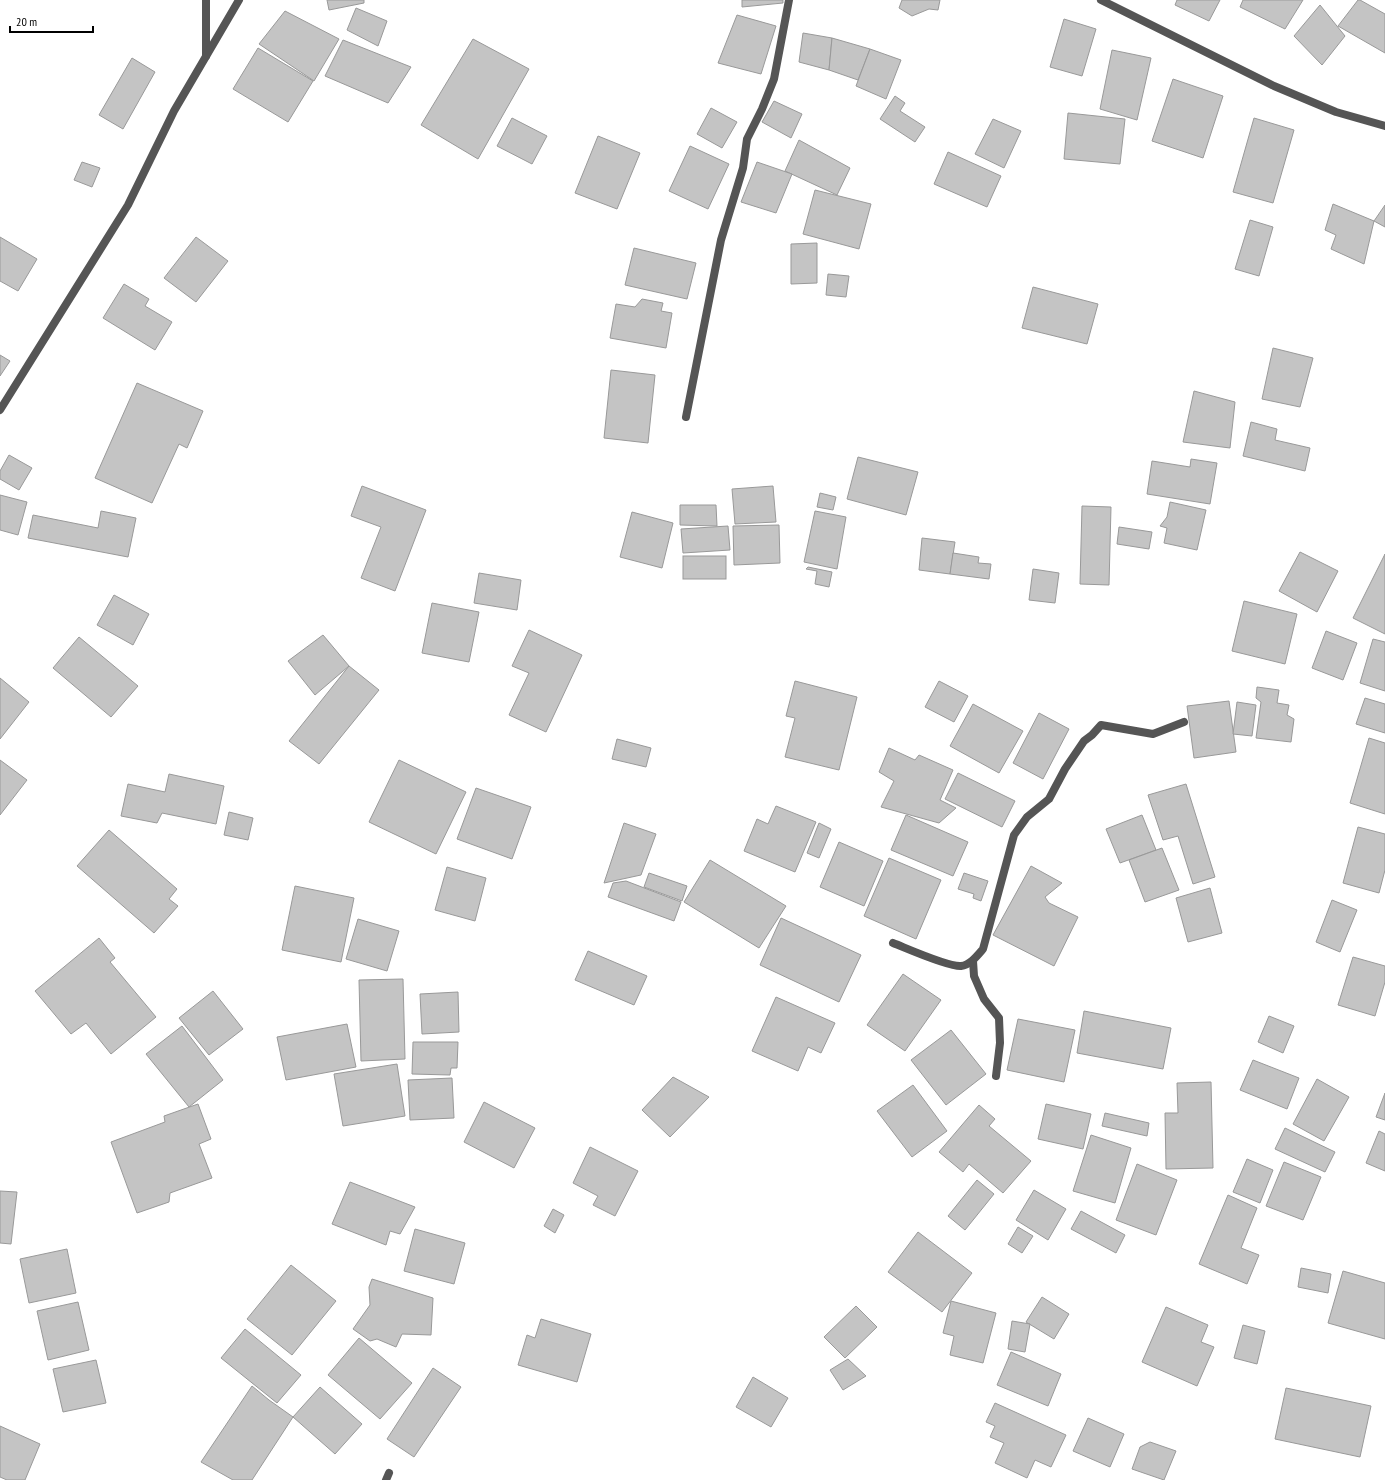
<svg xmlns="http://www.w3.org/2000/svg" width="1385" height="1480" font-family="'PT Sans Narrow',sans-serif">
<rect width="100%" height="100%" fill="#fff"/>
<g fill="#c4c4c4" stroke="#999">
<polygon points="327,0 364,0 364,3 329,10"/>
<polygon points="742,0 783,0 783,3 742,7"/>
<polygon points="902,0 940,0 938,10 929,9 912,16 899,8"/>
<polygon points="1177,0 1220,0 1209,21 1175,5"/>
<polygon points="1243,0 1303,0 1285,29 1240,7"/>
<polygon points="1358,0 1360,0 1385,14 1385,53 1338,26"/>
<polygon points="1320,5 1345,36 1322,65 1294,36"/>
<polygon points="356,8 387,21 378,46 347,30"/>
<polygon points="285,11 339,39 314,81 259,44"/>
<polygon points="737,15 776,26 761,74 718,63"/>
<polygon points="1064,19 1096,29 1082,76 1050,67"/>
<polygon points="803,33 832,38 829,70 799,62"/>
<polygon points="832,38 870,49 858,80 829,70"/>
<polygon points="473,39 529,69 478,159 421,125"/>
<polygon points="343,40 411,67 388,103 325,76"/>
<polygon points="258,48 313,81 288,122 233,89"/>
<polygon points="870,49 901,60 886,99 856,86"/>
<polygon points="1112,50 1151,58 1137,120 1100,109"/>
<polygon points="132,58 155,72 123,129 99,115"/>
<polygon points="1173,79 1223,96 1203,158 1152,141"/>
<polygon points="895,96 905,103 900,111 925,127 915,142 880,119"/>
<polygon points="774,101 802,114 791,138 762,122"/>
<polygon points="711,108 737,122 722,148 697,134"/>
<polygon points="1068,113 1125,119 1120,164 1064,159"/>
<polygon points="512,118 547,136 532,164 497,146"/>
<polygon points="1254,118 1294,130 1273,203 1233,192"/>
<polygon points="993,119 1021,131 1004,168 975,154"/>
<polygon points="598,136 640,153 617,209 575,193"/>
<polygon points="799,140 850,168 837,195 785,171"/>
<polygon points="690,146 729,164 708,209 669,191"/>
<polygon points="948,152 1001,176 987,207 934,184"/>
<polygon points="82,162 100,168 92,187 74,180"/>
<polygon points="757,162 792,174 776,213 741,202"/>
<polygon points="815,190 871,204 859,249 803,234"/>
<polygon points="1333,204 1374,221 1364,264 1331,249 1336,235 1325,230"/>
<polygon points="1385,205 1385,227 1374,221"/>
<polygon points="1250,220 1273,227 1259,276 1235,269"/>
<polygon points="0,237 37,259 18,291 0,281"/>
<polygon points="196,237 228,261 196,302 164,278"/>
<polygon points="817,243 817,283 791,284 791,244"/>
<polygon points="634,248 696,263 687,299 625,285"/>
<polygon points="828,274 849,276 846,297 826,295"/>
<polygon points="124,284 149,299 145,306 172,322 155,350 103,318"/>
<polygon points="1033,287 1098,304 1087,344 1022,328"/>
<polygon points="642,299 663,303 661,311 672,313 666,348 610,338 616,304 635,307"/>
<polygon points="1273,348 1313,358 1300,407 1262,399"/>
<polygon points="0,355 10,361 0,376"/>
<polygon points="611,370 655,375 648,443 604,438"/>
<polygon points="137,383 203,411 187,448 179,444 152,503 95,478"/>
<polygon points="1194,391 1235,402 1230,448 1183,442"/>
<polygon points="1251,422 1277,429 1275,440 1310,448 1305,471 1243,456"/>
<polygon points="9,455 32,468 19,490 0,479 0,471"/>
<polygon points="858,457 918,472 906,515 847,499"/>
<polygon points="1191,459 1217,463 1210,504 1147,494 1152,461 1190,467"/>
<polygon points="362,486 426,510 395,591 361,578 381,527 351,516"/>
<polygon points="773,486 776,522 735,524 732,489"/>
<polygon points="820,493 836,497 833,510 817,507"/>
<polygon points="0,495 27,502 18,535 0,530"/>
<polygon points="1170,502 1206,510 1197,550 1164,543 1167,528 1160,526 1167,517"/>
<polygon points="680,505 716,505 717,526 680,525"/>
<polygon points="1082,506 1111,507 1109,585 1080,584"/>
<polygon points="101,511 136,518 128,557 28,538 33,515 98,528"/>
<polygon points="815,511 846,517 837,569 804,562"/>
<polygon points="632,512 673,523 662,568 620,557"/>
<polygon points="779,525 780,563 734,565 733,526"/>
<polygon points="728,526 730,550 683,553 681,529"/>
<polygon points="1119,527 1152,532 1149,549 1117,544"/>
<polygon points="922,538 955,542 950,574 919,570"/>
<polygon points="1300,552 1338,571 1317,612 1279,591"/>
<polygon points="953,553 979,557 978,563 991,564 989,579 950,574"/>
<polygon points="1385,554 1385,634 1353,618"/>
<rect x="683" y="556" width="43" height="23"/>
<polygon points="808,567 832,572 829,587 815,584 817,571 806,569"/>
<polygon points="1033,569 1059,573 1055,603 1029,600"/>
<polygon points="479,573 521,580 517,610 474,603"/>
<polygon points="114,595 149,614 133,645 97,625"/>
<polygon points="1244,601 1297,614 1285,664 1232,651"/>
<polygon points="432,603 479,612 469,662 422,653"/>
<polygon points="529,630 582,655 546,732 509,715 529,673 512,666"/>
<polygon points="1326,631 1357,643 1343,680 1312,668"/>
<polygon points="323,635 349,666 315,695 288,661"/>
<polygon points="79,637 138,686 111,717 53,668"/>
<polygon points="1373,639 1385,642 1385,691 1360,683"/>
<polygon points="349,666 379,690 319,764 289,741"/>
<polygon points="0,678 29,702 0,739"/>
<polygon points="795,681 857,697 839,770 785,757 795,718 786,716"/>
<polygon points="939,681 968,696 954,722 925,707"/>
<polygon points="1257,687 1279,690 1277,703 1289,705 1287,715 1294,719 1291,742 1256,738 1261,702 1256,698"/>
<polygon points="1365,698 1385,704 1385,733 1356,724"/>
<polygon points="1229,701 1236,752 1194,758 1187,706"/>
<polygon points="1237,702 1256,705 1252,736 1233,734"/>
<polygon points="973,704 1023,731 999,773 950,746"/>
<polygon points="1039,713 1069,729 1043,779 1013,763"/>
<polygon points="1369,738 1385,743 1385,814 1350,803"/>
<polygon points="617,739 651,748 646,767 612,759"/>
<polygon points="889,748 915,760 919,755 953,770 940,800 956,808 939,823 881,807 894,781 879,772"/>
<polygon points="0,760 27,780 0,815"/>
<polygon points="399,760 466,792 436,854 369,822"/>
<polygon points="958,773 1015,801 1002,827 945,799"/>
<polygon points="169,774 224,786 216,824 162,813 157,823 121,816 128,784 165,792"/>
<polygon points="1186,784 1215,877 1193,884 1178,836 1163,840 1148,795"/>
<polygon points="476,788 531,807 512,859 457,839"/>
<polygon points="776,806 816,822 795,872 744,851 757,819 768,824"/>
<polygon points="229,812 253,818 248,840 224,835"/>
<polygon points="906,815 968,842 953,876 891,850"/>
<polygon points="1142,815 1156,850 1120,863 1106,829"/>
<polygon points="624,823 656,834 641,875 604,883"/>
<polygon points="819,823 831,829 819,858 807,853"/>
<polygon points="1358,827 1385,834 1385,870 1379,893 1343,883"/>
<polygon points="109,830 177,889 169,899 178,906 154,933 77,866"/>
<polygon points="839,842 883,861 864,906 820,887"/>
<polygon points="1162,848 1179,890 1145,902 1129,860"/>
<polygon points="889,858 941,880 916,939 864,916"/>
<polygon points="710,860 786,906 759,948 684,902"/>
<polygon points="1031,866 1062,883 1045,897 1049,903 1078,917 1054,966 993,935"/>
<polygon points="447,867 486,878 475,921 435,910"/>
<polygon points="649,873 687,886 682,901 644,887"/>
<polygon points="964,873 988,881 981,901 973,898 974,894 958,889"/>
<polygon points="626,881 681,902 674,921 608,897 613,883"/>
<polygon points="295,886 354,898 341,962 282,950"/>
<polygon points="1210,888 1222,933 1188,942 1176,898"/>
<polygon points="1332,900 1357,910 1340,952 1316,942"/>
<polygon points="781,918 861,955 839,1002 760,965"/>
<polygon points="358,919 399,931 387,971 346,959"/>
<polygon points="99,938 115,958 110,962 156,1017 111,1054 86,1023 71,1034 35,991"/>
<polygon points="588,951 647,976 634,1005 575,980"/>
<polygon points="1353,957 1385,966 1385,982 1375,1016 1338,1005"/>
<polygon points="903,974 941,1000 905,1051 867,1025"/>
<polygon points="403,979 405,1059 361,1061 359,980"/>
<polygon points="213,991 243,1029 209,1055 179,1018"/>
<polygon points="458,992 459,1032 422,1034 420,994"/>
<polygon points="776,997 835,1023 821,1053 808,1047 798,1071 752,1051"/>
<polygon points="1084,1011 1171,1028 1163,1069 1077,1053"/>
<polygon points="1269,1016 1294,1026 1283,1053 1258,1042"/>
<polygon points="1018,1019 1075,1030 1064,1082 1007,1070"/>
<polygon points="347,1024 356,1067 286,1080 277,1037"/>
<polygon points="182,1026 223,1080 189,1107 146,1054"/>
<polygon points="951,1030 986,1074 946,1105 911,1060"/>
<polygon points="413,1042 458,1042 457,1068 451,1068 450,1075 412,1074"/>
<polygon points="1253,1060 1299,1078 1287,1109 1240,1090"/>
<polygon points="397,1064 405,1116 343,1126 334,1074"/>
<polygon points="673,1077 709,1097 670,1137 642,1110"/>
<polygon points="452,1078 454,1118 410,1120 408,1080"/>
<polygon points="1317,1079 1349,1097 1324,1141 1293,1124"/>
<polygon points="1211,1082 1213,1168 1166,1169 1165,1113 1178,1113 1177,1083"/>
<polygon points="913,1085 947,1131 912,1157 877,1111"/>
<polygon points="1385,1093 1385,1120 1376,1117"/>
<polygon points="484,1102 535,1128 514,1168 464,1142"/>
<polygon points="198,1104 211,1139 199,1144 212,1178 170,1193 169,1202 137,1213 111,1142 165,1122 164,1116"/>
<polygon points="1046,1104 1091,1114 1083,1149 1038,1139"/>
<polygon points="979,1105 995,1119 989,1126 1031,1161 1003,1193 969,1164 963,1172 939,1152"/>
<polygon points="1105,1113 1149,1123 1147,1136 1102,1126"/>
<polygon points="1285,1128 1335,1152 1325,1172 1275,1149"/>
<polygon points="1379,1131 1385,1134 1385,1171 1366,1163"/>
<polygon points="1091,1135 1131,1148 1115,1203 1073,1191"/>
<polygon points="590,1147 638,1171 615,1216 593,1205 598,1196 573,1183"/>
<polygon points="1247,1159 1273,1170 1260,1203 1233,1192"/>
<polygon points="1284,1162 1321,1177 1303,1220 1266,1206"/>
<polygon points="1137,1164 1177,1180 1156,1235 1116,1220"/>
<polygon points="977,1180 994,1194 965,1230 948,1216"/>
<polygon points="350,1182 415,1207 400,1234 390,1231 386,1245 332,1224"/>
<polygon points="1034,1190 1066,1209 1048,1240 1016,1220"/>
<polygon points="0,1191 17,1192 11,1244 0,1243"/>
<polygon points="1228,1195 1257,1208 1241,1248 1259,1255 1247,1284 1199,1264"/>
<polygon points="553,1209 564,1215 555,1233 544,1226"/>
<polygon points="1081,1211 1125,1235 1116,1253 1071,1229"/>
<polygon points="1018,1227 1033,1236 1022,1253 1008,1244"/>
<polygon points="415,1229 465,1243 454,1284 404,1271"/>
<polygon points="918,1232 972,1273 942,1312 888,1272"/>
<polygon points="67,1249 76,1293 29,1303 20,1259"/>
<polygon points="291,1265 336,1301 292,1355 247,1319"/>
<polygon points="1301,1268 1331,1274 1328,1293 1298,1287"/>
<polygon points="1343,1271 1385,1283 1385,1339 1328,1323"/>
<polygon points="372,1279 433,1298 431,1335 402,1334 396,1347 377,1339 370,1341 353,1329 370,1305 369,1287"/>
<polygon points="1042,1297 1069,1314 1054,1339 1026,1322"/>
<polygon points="951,1301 996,1313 983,1363 950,1355 954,1336 943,1333"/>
<polygon points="78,1302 89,1350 48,1360 37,1311"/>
<polygon points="856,1306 877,1327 845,1358 824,1337"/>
<polygon points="1166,1307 1208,1325 1201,1342 1214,1347 1197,1386 1142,1362"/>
<polygon points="541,1319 591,1334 577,1382 518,1365 527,1335 535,1338"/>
<polygon points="1012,1321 1030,1324 1025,1352 1008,1349"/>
<polygon points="1243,1325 1265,1331 1257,1364 1234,1358"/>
<polygon points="245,1329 301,1375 277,1403 221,1358"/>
<polygon points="359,1338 412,1383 380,1419 328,1375"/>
<polygon points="1011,1352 1061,1374 1048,1406 997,1385"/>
<polygon points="848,1359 866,1376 843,1390 830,1370"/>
<polygon points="96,1360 106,1403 63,1412 53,1369"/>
<polygon points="433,1368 461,1387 414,1457 387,1439"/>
<polygon points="753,1377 788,1398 771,1427 736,1407"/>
<polygon points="252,1386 269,1400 293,1417 252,1480 233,1480 201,1462"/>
<polygon points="320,1387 362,1424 335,1454 293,1417"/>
<polygon points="1286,1388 1371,1406 1360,1457 1275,1439"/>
<polygon points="995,1403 1066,1435 1051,1467 1035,1460 1027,1478 995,1463 1004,1443 990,1437 995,1426 986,1422"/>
<polygon points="1088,1418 1124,1434 1110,1467 1073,1451"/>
<polygon points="0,1426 40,1444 25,1480 7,1480 0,1477"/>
<polygon points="1150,1442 1176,1451 1164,1480 1132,1469 1140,1447"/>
</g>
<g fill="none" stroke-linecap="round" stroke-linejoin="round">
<g stroke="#555" stroke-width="8">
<polyline points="206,0 206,56"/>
<polyline points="1101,0 1274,86 1336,112 1385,126"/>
<polyline points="686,417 721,240 743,168 747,139 762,109 774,79 789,0"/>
<path d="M 893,943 C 906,948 948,967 961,966 C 970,965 977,956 983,949 L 1014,835 L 1027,817 L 1049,799 L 1065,769 L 1084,741 L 1092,735 L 1101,725 L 1153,734 L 1184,722"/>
<polyline points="973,961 974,976 984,999 999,1018 1000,1043 996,1076"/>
<polyline points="386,1480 389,1473"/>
</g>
<polyline stroke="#555" stroke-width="8" points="0,410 128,205 174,111 239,0"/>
</g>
<path d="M10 26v6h83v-6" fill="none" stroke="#000000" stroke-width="2"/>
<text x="16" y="26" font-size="12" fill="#000000" stroke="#ffffff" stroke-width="3" paint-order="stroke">20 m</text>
</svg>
